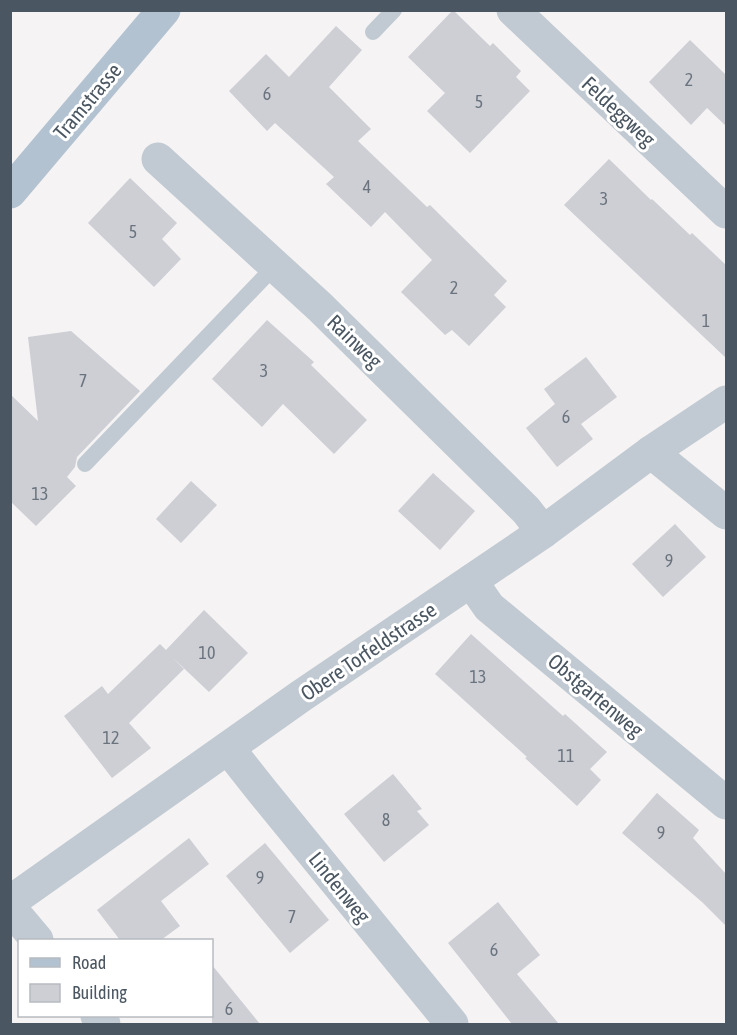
<svg xmlns="http://www.w3.org/2000/svg" width="737" height="1035" font-family="'Asap Condensed',sans-serif">
<rect width="100%" height="100%" fill="#f5f3f3"/>
<g fill="#cdcfd5">
<polygon points="453,10 490,46 493,43 521,71 516,77 530,91 470,153 427,111 445,93 408,57"/>
<polygon points="336,26 362,50 329,87 371,129 358,141 427,207 430,205 507,281 494,295 506,307 469,346 452,330 445,335 401,292 432,260 385,212 371,227 326,184 334,177 275,123 267,131 229,91 266,54 289,77"/>
<polygon points="690,40 726,75 726,126 707,108 691,125 649,82"/>
<polygon points="609,159 651,200 652,199 690,235 692,233 726,265 726,358 564,205"/>
<polygon points="130,178 177,223 162,239 181,259 154,287 88,223"/>
<polygon points="267,320 314,362 311,365 367,420 334,454 283,404 262,427 212,379"/>
<polygon points="71,331 140,391 77,457 75,467 67,477 76,486 36,526 10,501 10,394 38,421 28,337"/>
<polygon points="586,357 617,397 581,424 593,439 557,467 526,428 555,404 544,389"/>
<polygon points="433,473 475,511 440,550 398,511"/>
<polygon points="191,481 217,505 181,543 156,519"/>
<polygon points="675,524 706,557 663,597 632,564"/>
<polygon points="204,610 248,653 209,692 172,657 184,669 129,723 151,748 112,778 64,716 102,686 108,694 160,644 166,650"/>
<polygon points="471,634 563,716 565,714 607,752 590,769 601,780 577,806 525,758 527,757 435,674"/>
<polygon points="393,774 422,809 417,811 429,825 384,862 344,814"/>
<polygon points="657,793 699,830 693,838 726,874 726,926 702,902 622,833"/>
<polygon points="189,838 209,864 161,901 180,926 161,940 120,940 97,910"/>
<polygon points="265,843 329,920 290,953 226,876"/>
<polygon points="498,902 540,955 517,974 559,1024 512,1024 448,943"/>
<polygon points="212,965 260,1024 212,1024"/>
</g>
<g fill="none" stroke-linecap="round" stroke-linejoin="round">
<g stroke="#c1cad2" stroke-width="16">
<polyline points="373,32 394,10"/>
<polyline points="85,464 275,266"/>
</g>
<g stroke="#c1cad2" stroke-width="33">
<polyline points="513,10 726,212"/>
<polyline points="158,159 320,307 526,510 543,532"/>
<polyline points="651,452 726,513"/>
<polyline points="471,581 489,607 726,803"/>
<polyline points="228,748 262,791 452,1024"/>
<polyline points="10,902 301,696 543,532 651,452 726,402"/>
<polyline points="10,908 37,940"/>
<polyline points="97,1016 104,1024"/>
</g>
<polyline stroke="#b3c2d1" stroke-width="33" points="10,192 164,10"/>
</g>
<g text-anchor="middle" dominant-baseline="central" stroke-width="6" stroke-linejoin="round" paint-order="stroke">
<g font-size="18" fill="#6b747e">
<text x="689" y="79">2</text>
<text x="267" y="93">6</text>
<text x="479" y="101">5</text>
<text x="367" y="186">4</text>
<text x="604" y="198">3</text>
<text x="133" y="231">5</text>
<text x="454" y="287">2</text>
<text x="706" y="320">1</text>
<text x="264" y="370">3</text>
<text x="83" y="380">7</text>
<text x="566" y="416">6</text>
<text x="40" y="493">13</text>
<text x="669" y="560">9</text>
<text x="207" y="652">10</text>
<text x="478" y="676">13</text>
<text x="111" y="737">12</text>
<text x="566" y="755">11</text>
<text x="386" y="819">8</text>
<text x="661" y="832">9</text>
<text x="260" y="877">9</text>
<text x="292" y="916">7</text>
<text x="494" y="949">6</text>
<text x="229" y="1008">6</text>
</g>
<g font-size="21" fill="#4a5661" stroke="#fff">
<text transform="translate(87 101) rotate(-50)">Tramstrasse</text>
<text transform="translate(619 111) rotate(43)">Feldeggweg</text>
<text transform="translate(355 341) rotate(44)">Rainweg</text>
<text transform="translate(368 651) rotate(-34)">Obere Torfeldstrasse</text>
<text transform="translate(596 695) rotate(40)">Obstgartenweg</text>
<text transform="translate(340 887) rotate(51)">Lindenweg</text>
</g>
</g>
<rect width="737" height="1035" fill="none" stroke="#4a5661" stroke-width="24"/>
<rect x="18" y="939" width="195" height="78" fill="#ffffff" stroke="#b7bbc0" stroke-width="1.5"/>
<rect x="30" y="958" width="30" height="9" fill="#b3c2d1" stroke="#b7bbc0" stroke-width="1.5"/>
<text x="72" y="969" font-size="18" fill="#4a5661">Road</text>
<rect x="30" y="984" width="30" height="18" fill="#cdcfd5" stroke="#b7bbc0" stroke-width="1.5"/>
<text x="72" y="999" font-size="18" fill="#4a5661">Building</text>
</svg>
